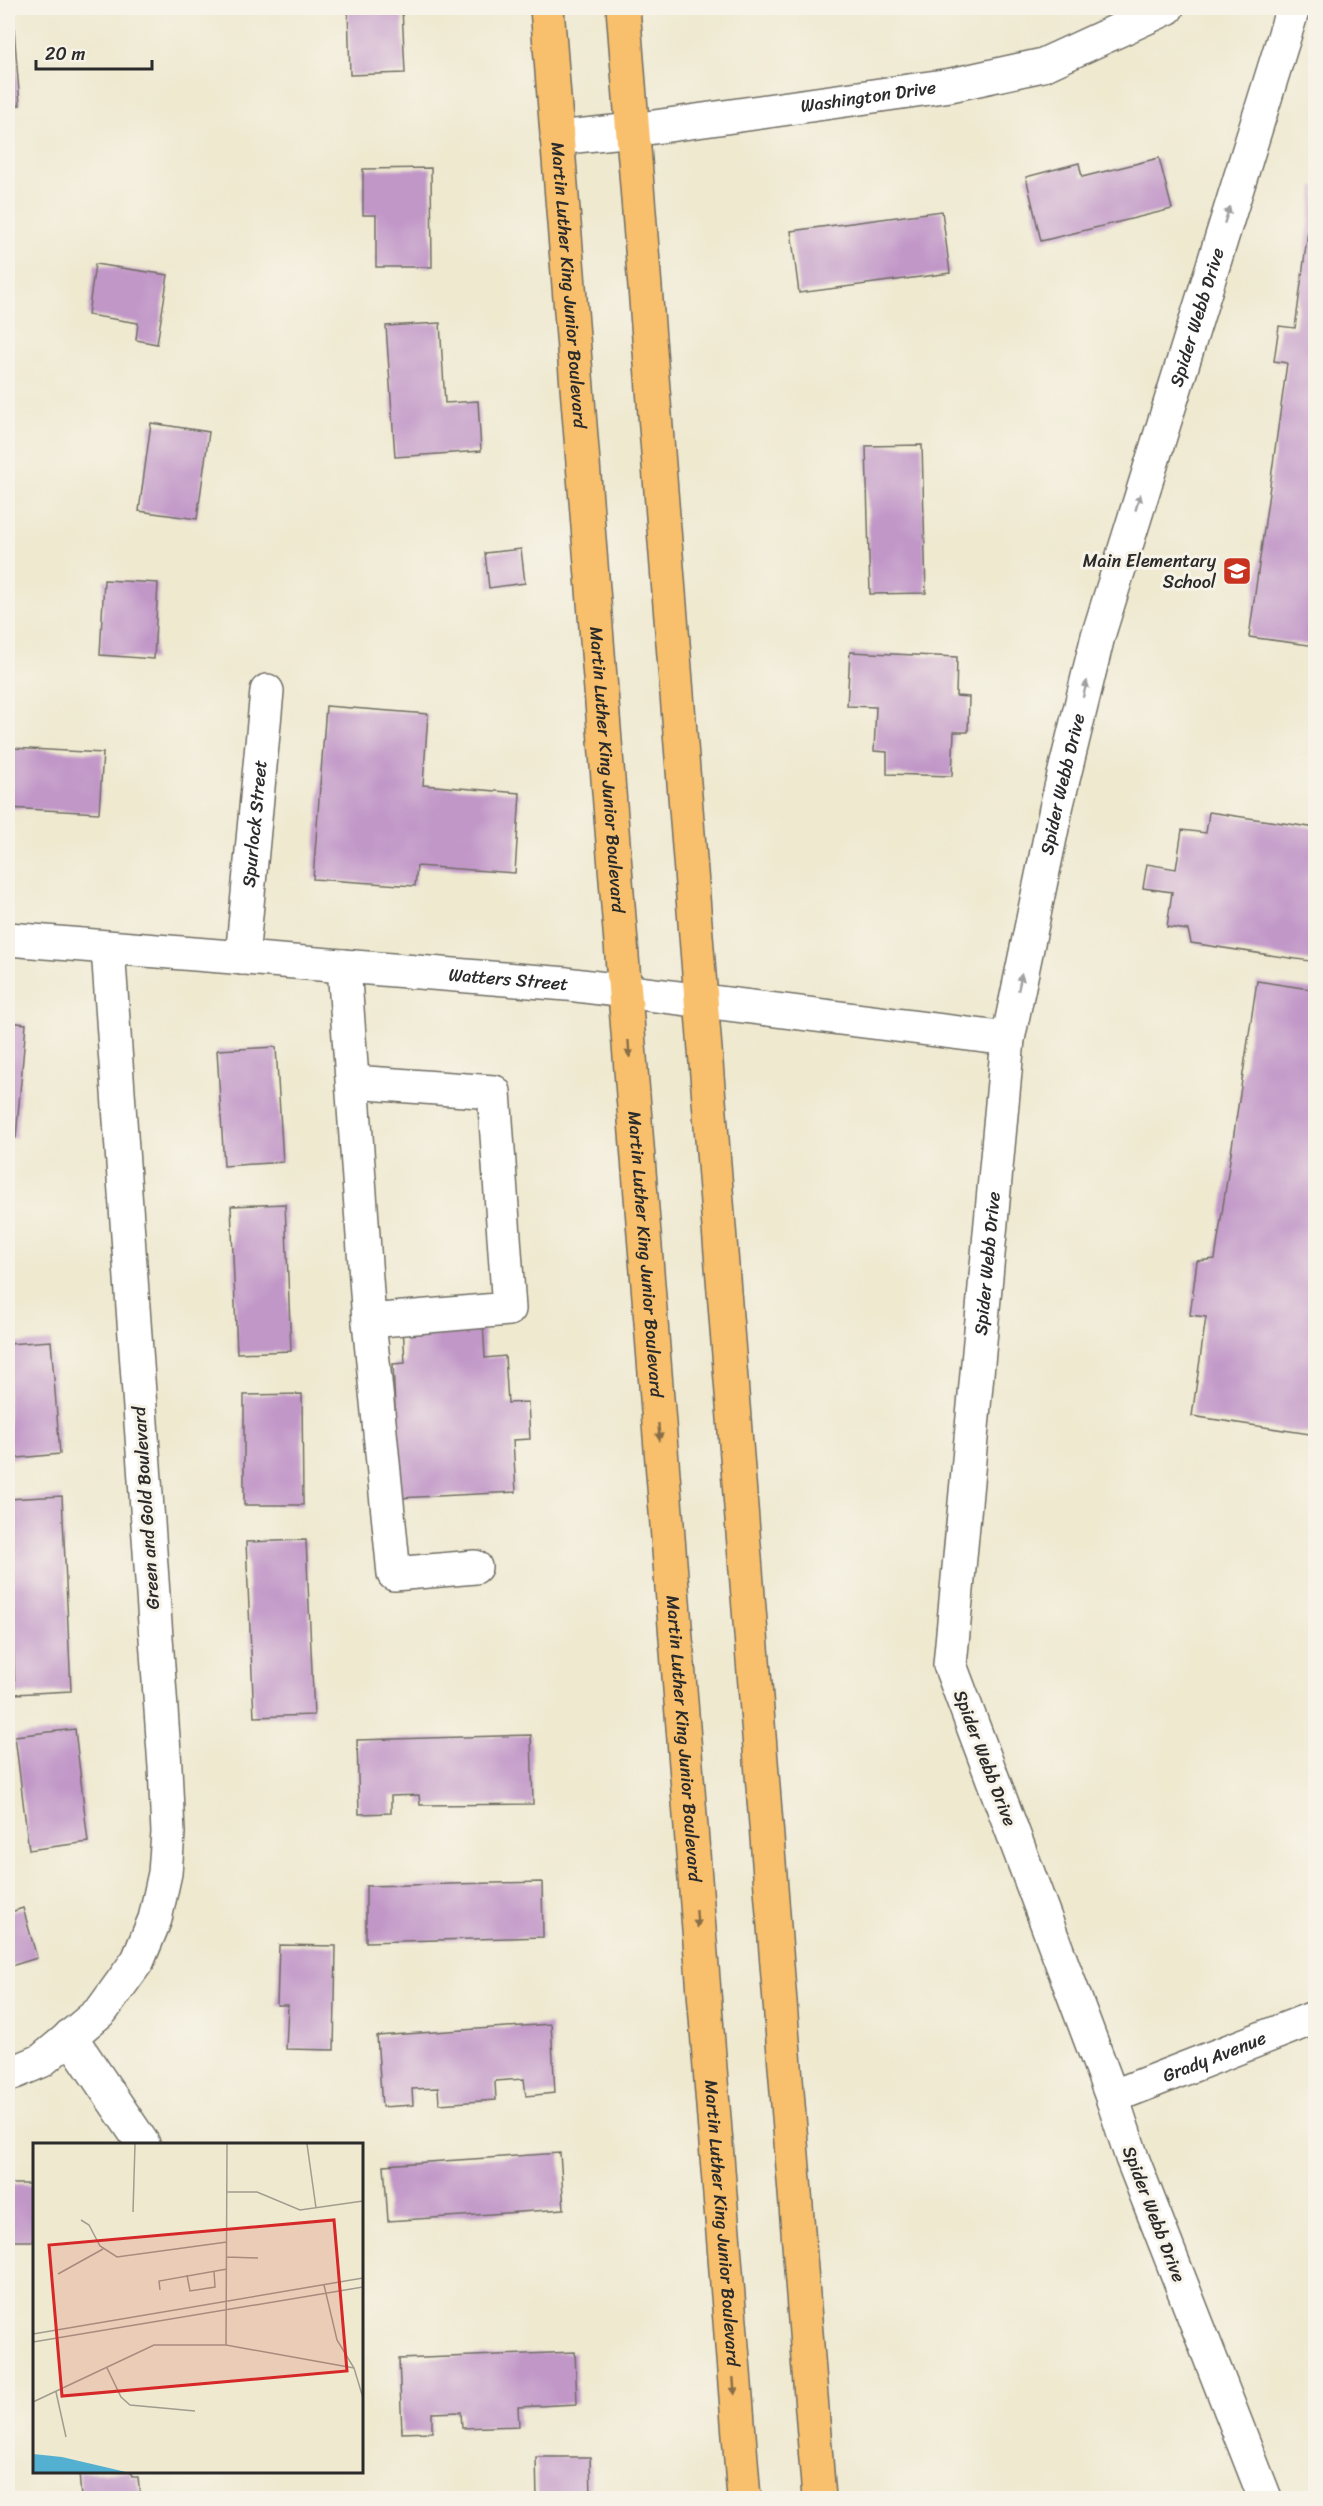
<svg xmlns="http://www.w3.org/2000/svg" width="1323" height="2506" font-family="Sriracha,sans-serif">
<rect width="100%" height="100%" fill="#f7f3e8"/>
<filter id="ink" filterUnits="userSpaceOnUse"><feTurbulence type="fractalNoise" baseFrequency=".0167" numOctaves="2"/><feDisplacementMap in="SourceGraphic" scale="12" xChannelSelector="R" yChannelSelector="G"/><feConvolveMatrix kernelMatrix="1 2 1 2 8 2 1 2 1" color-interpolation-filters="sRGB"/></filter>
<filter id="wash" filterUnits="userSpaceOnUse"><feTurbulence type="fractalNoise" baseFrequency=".008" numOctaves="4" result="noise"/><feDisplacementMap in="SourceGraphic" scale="24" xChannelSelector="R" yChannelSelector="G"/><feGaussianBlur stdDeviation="1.35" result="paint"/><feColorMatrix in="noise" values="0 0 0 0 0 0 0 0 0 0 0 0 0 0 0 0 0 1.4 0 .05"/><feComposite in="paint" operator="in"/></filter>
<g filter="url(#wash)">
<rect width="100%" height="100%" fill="#efe9d0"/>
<g id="blocks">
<g fill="#c197c8">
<polygon points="348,8 402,8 405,73 350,75"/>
<polygon points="8,16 13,16 20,105 8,106"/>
<polygon points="1159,158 1172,209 1041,241 1026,177 1079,163 1082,177"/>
<polygon points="431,168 432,267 376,267 376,215 363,215 363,169"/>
<polygon points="1314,186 1316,186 1316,646 1249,637 1287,363 1274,361 1279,326 1295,328"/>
<polygon points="942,211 950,273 799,293 791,231"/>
<polygon points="95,264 168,275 157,344 136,340 138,323 88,315"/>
<polygon points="440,323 445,403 478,401 481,451 395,457 386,326"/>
<polygon points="151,423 209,432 197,519 139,511"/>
<polygon points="922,445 926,593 870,594 866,446"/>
<polygon points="521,549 525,583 489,588 485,553"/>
<polygon points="104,580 158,583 154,659 100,655"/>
<polygon points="850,652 957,657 956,696 969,697 968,732 954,732 952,776 887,774 887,752 874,751 876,707 847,706"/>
<polygon points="326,706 428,714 423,785 520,793 515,873 417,866 415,886 313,879"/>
<polygon points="12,748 103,753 99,813 8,808 8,778 10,778"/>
<polygon points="1209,812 1316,828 1316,962 1191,943 1188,930 1167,927 1172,892 1143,888 1147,864 1176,869 1182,830 1206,833"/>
<polygon points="1257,981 1316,990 1316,1435 1192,1416 1206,1317 1190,1315 1197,1261 1215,1259"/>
<polygon points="8,1022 26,1024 16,1138 8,1137"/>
<polygon points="276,1047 283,1162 224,1166 217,1050"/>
<polygon points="285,1204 291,1351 237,1353 231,1206"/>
<polygon points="483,1321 485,1358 505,1356 508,1403 528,1402 530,1439 513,1440 516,1492 399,1498 393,1364 405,1363 403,1325"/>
<polygon points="51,1341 60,1454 8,1459 8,1344"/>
<polygon points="302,1394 303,1505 244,1505 244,1395"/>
<polygon points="62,1496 71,1691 15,1694 8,1499"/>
<polygon points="306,1540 314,1715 254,1717 246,1542"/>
<polygon points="75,1729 88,1842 29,1850 15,1736"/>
<polygon points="531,1735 533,1804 420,1805 419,1795 391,1796 391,1813 359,1814 357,1740"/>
<polygon points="542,1882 543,1937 366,1942 366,1886"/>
<polygon points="23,1908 37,1958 8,1967 8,1913"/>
<polygon points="279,1945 336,1946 334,2050 286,2049 288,2005 277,2005"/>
<polygon points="551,2024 555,2093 526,2096 524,2079 495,2081 496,2100 439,2104 438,2088 412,2089 413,2105 382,2107 377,2036"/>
<polygon points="560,2153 564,2209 388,2221 384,2165"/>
<rect x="8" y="2184" width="26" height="57"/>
<polygon points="575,2352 577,2404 518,2407 519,2426 462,2428 461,2412 432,2413 432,2432 402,2433 399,2359"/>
<polygon points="536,2457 590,2457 591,2498 537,2498"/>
<polygon points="79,2472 131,2472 132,2477 138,2477 140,2498 81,2498"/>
</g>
</g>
</g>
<g filter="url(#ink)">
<use href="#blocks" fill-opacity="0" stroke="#706e65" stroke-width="1.5"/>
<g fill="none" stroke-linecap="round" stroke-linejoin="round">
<g stroke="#706e65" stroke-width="36">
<g id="minor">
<path id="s1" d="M 557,138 L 633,130 L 951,85 L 1043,65 L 1167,8"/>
<path id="s2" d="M 8,939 L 567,984 L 1008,1039"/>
<path id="s3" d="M 242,958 L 267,691"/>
<polyline points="344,966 369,1321 394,1574 475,1567"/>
<polyline points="353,1082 494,1092 509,1309 369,1321"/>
<polyline points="70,2036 143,2144"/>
<polyline points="8,2075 41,2061 102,2010 138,1960 155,1919 165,1873 168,1833 165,1767 108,948"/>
<path id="s4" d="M 1112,2097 L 1316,2017"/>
<path id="s5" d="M 1265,2498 L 1132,2158 L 1112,2097 L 950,1665 L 1008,1039 L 1057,804 L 1098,636 L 1293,8"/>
</g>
</g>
<g stroke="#706e65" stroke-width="36">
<g id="major">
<path id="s6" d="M 547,8 L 744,2498"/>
<polyline points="623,8 819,2498"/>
</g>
</g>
<use href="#minor" stroke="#fff" stroke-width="33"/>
<use href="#major" stroke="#f8bf6c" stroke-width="33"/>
</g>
<defs><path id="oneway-solid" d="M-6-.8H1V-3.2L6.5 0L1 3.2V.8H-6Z" transform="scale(1.5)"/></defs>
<g fill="#a0a0a0">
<use href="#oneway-solid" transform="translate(1227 215) rotate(-72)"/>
<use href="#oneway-solid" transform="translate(1138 502) rotate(-73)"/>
<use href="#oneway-solid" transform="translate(1085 689) rotate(-76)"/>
<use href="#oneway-solid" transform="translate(1020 982) rotate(-78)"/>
</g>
<g fill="#876e48">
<use href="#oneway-solid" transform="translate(629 1049) rotate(86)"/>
<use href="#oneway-solid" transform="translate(659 1432) rotate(86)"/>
<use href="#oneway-solid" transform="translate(697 1919) rotate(86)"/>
<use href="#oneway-solid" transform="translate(734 2386) rotate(85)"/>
</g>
</g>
<defs>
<g id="school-square" transform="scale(1.5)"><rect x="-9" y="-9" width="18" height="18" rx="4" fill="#c8321e" stroke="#f7f3e8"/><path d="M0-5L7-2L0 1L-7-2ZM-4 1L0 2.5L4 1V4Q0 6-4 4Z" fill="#fff"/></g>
</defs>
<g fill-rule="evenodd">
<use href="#school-square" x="1237" y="571"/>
</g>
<g text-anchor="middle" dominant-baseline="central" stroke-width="6" stroke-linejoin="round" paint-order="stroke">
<g font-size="18" fill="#2b2b2b" stroke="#f7f3e8">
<text stroke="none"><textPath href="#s1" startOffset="314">Washington Drive</textPath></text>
<text stroke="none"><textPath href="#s6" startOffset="278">Martin Luther King Junior Boulevard</textPath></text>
<text stroke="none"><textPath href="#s5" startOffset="2266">Spider Webb Drive</textPath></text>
<text stroke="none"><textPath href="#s6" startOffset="764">Martin Luther King Junior Boulevard</textPath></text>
<text stroke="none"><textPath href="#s5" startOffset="1780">Spider Webb Drive</textPath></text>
<text stroke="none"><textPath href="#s3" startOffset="135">Spurlock Street</textPath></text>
<text stroke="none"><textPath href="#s2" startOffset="502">Watters Street</textPath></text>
<text stroke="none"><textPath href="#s6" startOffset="1250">Martin Luther King Junior Boulevard</textPath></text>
<text stroke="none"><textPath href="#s5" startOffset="1294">Spider Webb Drive</textPath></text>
<text transform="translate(146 1508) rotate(-94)">Green and Gold Boulevard</text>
<text stroke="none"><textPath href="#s6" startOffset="1736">Martin Luther King Junior Boulevard</textPath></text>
<text transform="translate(985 1758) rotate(69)">Spider Webb Drive</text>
<text stroke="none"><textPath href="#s4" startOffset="110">Grady Avenue</textPath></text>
<text transform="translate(1154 2214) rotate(69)">Spider Webb Drive</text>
<text stroke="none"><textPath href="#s6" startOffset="2222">Martin Luther King Junior Boulevard</textPath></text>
</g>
<g font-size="18" fill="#2b2b2b" stroke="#f7f3e8" text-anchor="end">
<text x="1216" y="561">Main Elementary<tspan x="1216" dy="21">School</tspan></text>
</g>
</g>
<g transform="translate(33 2143)">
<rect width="330" height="330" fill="#efe9d0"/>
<path d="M 0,311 L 29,314 L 93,329 L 0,329 Z" fill="#53b0d1"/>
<path fill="none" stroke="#a19d8e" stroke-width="1.5" d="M 274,1 L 283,65M 194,49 L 224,49 L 267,67 L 330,58M 100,69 L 102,1M 48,77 L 56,82 L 67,103 L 84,114 L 194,99M 194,114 L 225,115M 25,131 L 70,106M 154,132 L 157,148 L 182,144 L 181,128M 291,142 L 304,197 L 321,225 L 330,255M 127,147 L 126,138 L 194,126M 0,191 L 330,135M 0,199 L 330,144M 193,202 L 194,1M 74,225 L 88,254 L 97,262 L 162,268M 23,249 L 33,294M 0,259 L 121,202 L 193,202 L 321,225"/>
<path fill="#d62828" fill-opacity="0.15" stroke="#d62828" stroke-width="3" d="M 301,77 L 314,228 L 29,253 L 16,102 Z"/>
<rect width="330" height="330" fill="none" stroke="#2b2b2b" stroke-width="3"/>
</g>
<rect width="1323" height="2506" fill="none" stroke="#f7f3e8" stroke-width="30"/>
<path d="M36 60v9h116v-9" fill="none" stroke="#2b2b2b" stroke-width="3"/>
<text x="45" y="60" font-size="18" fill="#2b2b2b" stroke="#f7f3e8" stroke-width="4.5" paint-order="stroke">20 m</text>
</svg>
